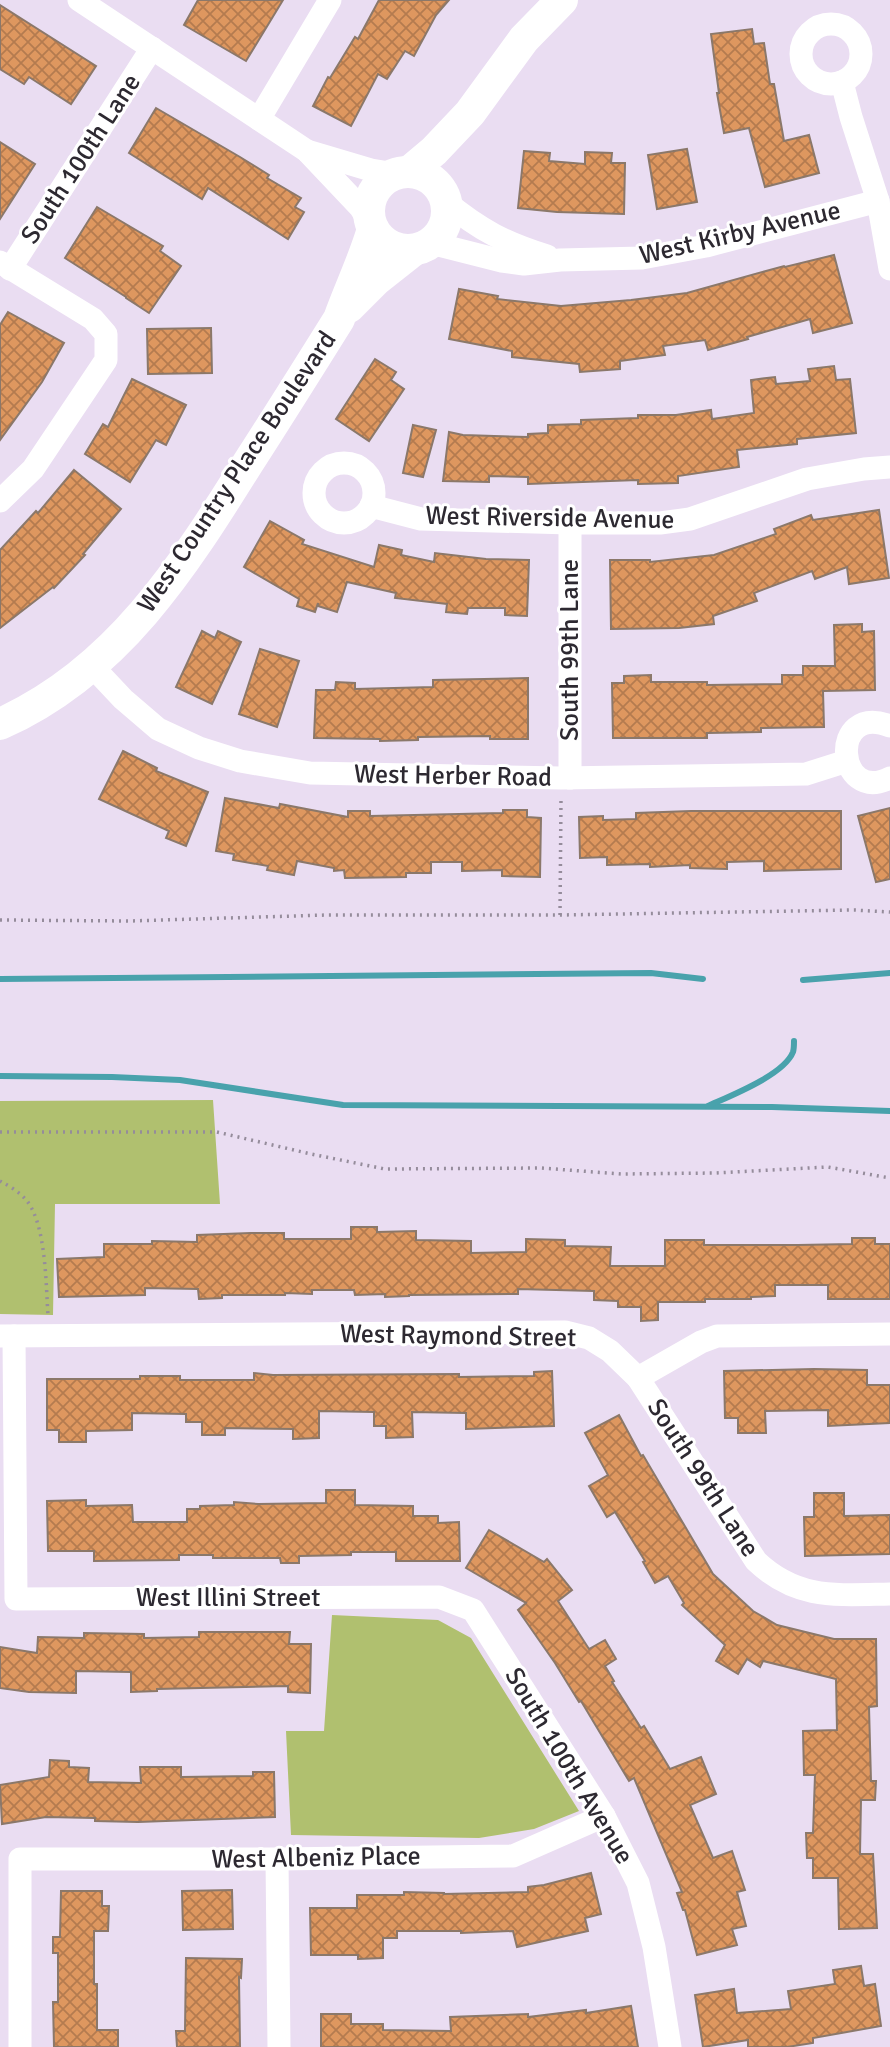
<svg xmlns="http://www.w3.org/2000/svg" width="890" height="2047" font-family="Signika,sans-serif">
<defs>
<pattern id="building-cross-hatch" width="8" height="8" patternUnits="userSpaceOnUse" patternTransform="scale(1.75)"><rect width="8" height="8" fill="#de975f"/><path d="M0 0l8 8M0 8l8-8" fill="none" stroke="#b47b4f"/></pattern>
</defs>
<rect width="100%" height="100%" fill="#eaddf2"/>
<g fill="#b0c06f">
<polygon points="213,1100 220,1204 55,1204 53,1315 0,1314 0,1101"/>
<polygon points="332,1615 438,1620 471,1638 579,1811 534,1829 479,1838 291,1835 286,1731 324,1731"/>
</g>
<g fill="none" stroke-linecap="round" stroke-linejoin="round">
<g stroke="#49a2ac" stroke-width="6">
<polyline points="0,979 651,973 703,979"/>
<polyline points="803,980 890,973"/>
<polyline points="0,1076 112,1077 180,1080 343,1105 772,1107 890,1111"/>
<path d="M 708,1106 C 730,1096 784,1075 793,1052 C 794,1049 794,1045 794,1041"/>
</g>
</g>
<g fill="url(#building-cross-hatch)" stroke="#8b786a" stroke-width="2">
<polygon points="198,0 283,0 246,61 184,25"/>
<polygon points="379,0 449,0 436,15 414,56 405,51 387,79 378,74 351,126 313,106 328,77 330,78 355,37 358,39"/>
<polygon points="0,5 96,66 71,104 29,77 24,84 0,69"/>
<polygon points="752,29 754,44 764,43 770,84 774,84 784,141 809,135 819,173 765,187 749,128 724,133 717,93 719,93 711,34"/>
<polygon points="156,108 240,157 269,175 267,178 301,198 295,207 304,212 288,239 208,188 202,199 129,153"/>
<polygon points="0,142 35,164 0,219"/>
<polygon points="687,149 697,202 657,209 648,155"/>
<polygon points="524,151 550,153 549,161 585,164 585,152 612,153 611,163 625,163 624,214 557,212 518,208"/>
<polygon points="97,207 163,246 160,251 181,266 149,313 126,298 126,297 65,258"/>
<polygon points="834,255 852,323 813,333 810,319 747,337 748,339 708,350 705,340 663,346 665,355 620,361 620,369 580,372 579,364 512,357 512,351 449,339 459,289 498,296 497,299 561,306 631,300 687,293 784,266 785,267"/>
<polygon points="8,312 64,343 42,382 0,440 0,325"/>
<polygon points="211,328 212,373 148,374 147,329"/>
<polygon points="375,359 396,372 391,380 404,389 369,441 336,419"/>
<polygon points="834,366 836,380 850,379 856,433 797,439 797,444 737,450 739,467 678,476 678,483 638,484 638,480 528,484 528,477 489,476 489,482 443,481 449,432 463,435 528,437 528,434 548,433 548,425 581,424 581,420 638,418 638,415 676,415 711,410 712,419 754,413 751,380 775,377 776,384 810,381 808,369"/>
<polygon points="132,379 186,405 166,445 156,440 130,482 85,454 103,424 108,427"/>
<polygon points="413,425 436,430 423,477 403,473"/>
<polygon points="74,470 121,509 83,554 85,555 54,588 53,587 0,628 0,550 36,511 38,513"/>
<polygon points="879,510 889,578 849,584 847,567 815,579 812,571 754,593 757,601 713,616 714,624 679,628 611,629 610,560 650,560 650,562 714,555 776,534 774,529 811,515 813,520"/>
<polygon points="270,521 304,540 302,544 374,567 379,545 402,550 401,555 434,562 435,553 486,559 529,560 527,616 505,615 505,608 468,608 467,614 446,612 447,604 395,598 396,593 347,582 337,612 318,606 318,603 315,612 297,606 299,599 244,567"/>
<polygon points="862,624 862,632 874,631 875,690 823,691 824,727 761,728 761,732 707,733 707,738 613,738 612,683 624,683 624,676 651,675 651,682 707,682 707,685 782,684 782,675 803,675 803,666 835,666 834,625"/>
<polygon points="202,631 215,638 218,631 241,642 212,704 176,687"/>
<polygon points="260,649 299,661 277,727 239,714"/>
<polygon points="528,678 528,739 490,739 490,736 418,737 418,740 380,741 380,739 314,738 316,690 335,690 336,682 355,683 355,689 433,687 433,680"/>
<polygon points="123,751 157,768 156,771 208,792 186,846 166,838 169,831 99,799"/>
<polygon points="225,798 279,808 280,804 348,817 348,811 370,811 370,816 503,813 503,810 527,810 527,817 541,818 540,877 502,876 502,870 462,871 462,862 431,862 431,873 406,873 406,877 345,878 344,870 334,871 334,868 297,861 294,875 267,870 268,866 233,860 234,854 216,851"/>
<polygon points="890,808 890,879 876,882 858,816"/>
<polygon points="691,811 841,811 841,869 764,871 764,861 727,862 727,869 690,868 690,865 650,867 650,864 607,865 607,857 580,858 579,817 603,816 603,820 636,819 636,813"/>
<polygon points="351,1227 377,1227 377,1232 416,1231 416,1240 471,1241 471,1253 526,1252 526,1239 565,1240 565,1246 611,1247 610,1266 665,1266 665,1240 704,1240 704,1245 798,1245 852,1244 852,1238 875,1238 875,1244 890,1244 890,1299 828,1299 828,1285 775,1285 775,1296 751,1297 751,1299 705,1299 705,1302 658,1302 658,1320 641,1321 641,1307 618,1307 618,1301 594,1300 594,1291 518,1289 518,1294 409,1295 409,1296 385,1297 385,1294 355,1295 354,1290 312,1290 312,1294 285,1293 285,1295 222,1295 222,1298 199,1299 198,1289 145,1288 145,1295 59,1297 57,1259 104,1257 104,1244 152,1244 152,1241 197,1242 197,1235 251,1233 284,1233 284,1239 351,1239"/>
<polygon points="814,1369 867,1370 867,1385 890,1385 890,1423 828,1426 828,1410 765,1411 766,1433 738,1433 738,1418 725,1418 724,1371"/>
<polygon points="552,1371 554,1426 466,1429 466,1413 412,1412 413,1437 386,1438 386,1426 374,1426 374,1412 319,1411 319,1438 293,1439 293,1429 225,1428 225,1435 202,1435 202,1422 186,1422 186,1414 132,1413 132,1430 86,1431 86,1442 59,1442 59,1430 47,1430 47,1379 140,1379 140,1376 180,1376 180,1380 254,1380 254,1373 273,1375 459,1374 459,1377 534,1376 534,1372"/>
<polygon points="619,1415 641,1456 643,1455 713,1574 753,1611 777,1625 834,1639 876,1639 877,1706 869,1707 871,1781 876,1781 875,1800 861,1800 860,1854 873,1854 877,1928 839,1929 838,1878 813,1878 813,1858 807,1858 806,1833 813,1833 815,1775 804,1775 803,1731 837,1730 836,1679 763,1661 760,1667 747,1659 738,1674 716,1661 725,1645 682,1605 684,1603 668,1576 655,1583 643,1562 645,1561 615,1512 607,1517 589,1486 608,1475 585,1433"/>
<polygon points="326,1490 355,1490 355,1505 413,1506 413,1516 438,1516 438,1523 459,1522 460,1561 396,1561 396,1552 351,1552 351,1555 299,1556 299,1563 281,1563 280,1558 213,1558 213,1555 179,1555 179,1560 94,1561 94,1551 48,1551 47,1501 86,1500 86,1506 132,1505 133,1522 187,1522 187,1509 200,1509 200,1506 234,1505 234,1502 258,1504 326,1503"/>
<polygon points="814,1493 844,1493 844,1516 890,1515 890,1554 805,1556 804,1517 814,1517"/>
<polygon points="489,1530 544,1562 547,1559 572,1590 558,1601 589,1649 605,1640 616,1659 605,1666 614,1681 612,1682 641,1728 644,1726 670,1769 701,1757 716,1794 690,1805 713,1858 732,1851 745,1890 737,1892 746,1926 732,1929 737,1945 697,1955 685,1910 683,1910 677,1893 682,1892 634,1778 629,1781 581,1701 579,1702 555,1663 518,1610 526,1603 466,1568"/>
<polygon points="199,1632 290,1632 289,1644 311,1644 310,1693 288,1692 288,1686 157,1689 157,1691 131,1692 131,1672 76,1671 76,1693 29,1692 0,1688 0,1647 37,1653 38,1637 84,1638 84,1633 144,1634 144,1638 199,1637"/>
<polygon points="50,1760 69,1761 69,1767 89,1768 88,1782 141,1783 140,1767 181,1767 181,1777 253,1776 253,1772 274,1772 275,1817 138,1822 95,1821 95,1818 46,1817 2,1824 0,1785 49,1777"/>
<polygon points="591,1873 601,1914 585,1918 588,1931 517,1947 513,1931 461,1933 461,1931 397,1931 397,1938 383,1938 383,1958 358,1959 358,1955 311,1955 310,1908 357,1908 357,1895 404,1895 404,1892 444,1893 444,1894 528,1892 528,1887 544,1885"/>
<polygon points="232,1890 233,1929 183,1930 182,1891"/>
<polygon points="61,1891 102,1891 102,1906 109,1906 108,1931 94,1931 94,1984 97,1984 97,2030 118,2030 118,2047 54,2047 53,2002 58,2002 58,1953 53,1953 53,1937 60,1937"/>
<polygon points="186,1958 242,1959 241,1978 239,1977 240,2047 177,2047 176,2031 185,2031"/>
<polygon points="861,1966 864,1986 875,1984 881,2026 813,2038 813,2043 787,2047 748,2047 748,2040 703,2047 695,1995 734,1989 737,2013 791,2009 788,1991 835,1984 833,1970"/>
<polygon points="631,2006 638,2047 321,2047 321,2014 351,2014 351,2024 383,2024 383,2030 451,2031 450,2017 528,2014 528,2017 586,2010 586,2013"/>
</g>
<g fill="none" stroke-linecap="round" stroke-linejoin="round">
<g stroke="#958c9b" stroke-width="3.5" stroke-dasharray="2 5" stroke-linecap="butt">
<polyline points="560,915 561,799"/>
<polyline points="0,920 129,921 327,915 560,915 854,910 890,912"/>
<polyline points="0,1132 217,1132 311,1154 385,1169 541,1168 621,1174 715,1173 828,1167 890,1178"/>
<path d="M 0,1181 C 9,1186 20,1192 27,1201 C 46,1225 46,1285 48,1316"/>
</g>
<g stroke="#fff" stroke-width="23">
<polyline points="79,0 307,151 360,207 370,223"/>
<circle cx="831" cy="54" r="30"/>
<polyline points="842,82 851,117 878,201 890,269"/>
<polyline points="259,119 330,0"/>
<polyline points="307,151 371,170 396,174"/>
<path d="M 446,202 C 480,230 505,243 547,256"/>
<polyline points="431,243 502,261 524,264 560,260 642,258 706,246 878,201"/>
<polyline points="0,262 93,319 106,334 106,360 33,469 0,501"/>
<polyline points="10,269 152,48"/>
<circle cx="344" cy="493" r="30"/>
<polyline points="371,506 421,519 570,523 660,523 690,519 807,479 864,469 890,467"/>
<polyline points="570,523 570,778"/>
<polyline points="91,665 123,699 158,729 199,748 240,761 310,773 561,778 806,774 847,761"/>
<path d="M 890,726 C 828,702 836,805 890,778"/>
<path d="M 0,1336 L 565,1332 L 589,1338 L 610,1351 L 638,1378 L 756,1561 C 797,1600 837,1595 890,1594"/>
<polyline points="14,1336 16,1599 439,1597 473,1610 604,1816 638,1883 654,1947 670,2047"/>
<polyline points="638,1378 701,1342 717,1336 890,1334"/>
<polyline points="277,1859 279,2047"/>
<polyline points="20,2047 20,1859 277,1859 513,1856 604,1816"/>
</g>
<g stroke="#fff" stroke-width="32">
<polyline points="409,172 434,151 470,113 524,39 562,0"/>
<circle cx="408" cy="211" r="39"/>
<polyline points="349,307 376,280 414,250"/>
<path d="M 0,724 C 117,672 183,567 248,463 C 279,415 309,367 339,319 C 350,288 364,260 373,229"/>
</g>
</g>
<g text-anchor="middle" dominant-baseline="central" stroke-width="6" stroke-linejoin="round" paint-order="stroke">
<g font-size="26" fill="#2d2931" stroke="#fff">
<text transform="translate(81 159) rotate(-57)">South 100th Lane</text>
<text transform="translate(740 233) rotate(-13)">West Kirby Avenue</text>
<text transform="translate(237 472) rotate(-56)">West Country Place Boulevard</text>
<text transform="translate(550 518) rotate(1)">West Riverside Avenue</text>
<text transform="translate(570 650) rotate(-90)">South 99th Lane</text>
<text transform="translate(453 776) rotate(1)">West Herber Road</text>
<text transform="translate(458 1336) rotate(1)">West Raymond Street</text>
<text transform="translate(703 1478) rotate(57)">South 99th Lane</text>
<text x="228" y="1598">West Illini Street</text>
<text transform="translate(569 1766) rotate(59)">South 100th Avenue</text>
<text transform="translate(316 1858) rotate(-1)">West Albeniz Place</text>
</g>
</g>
</svg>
